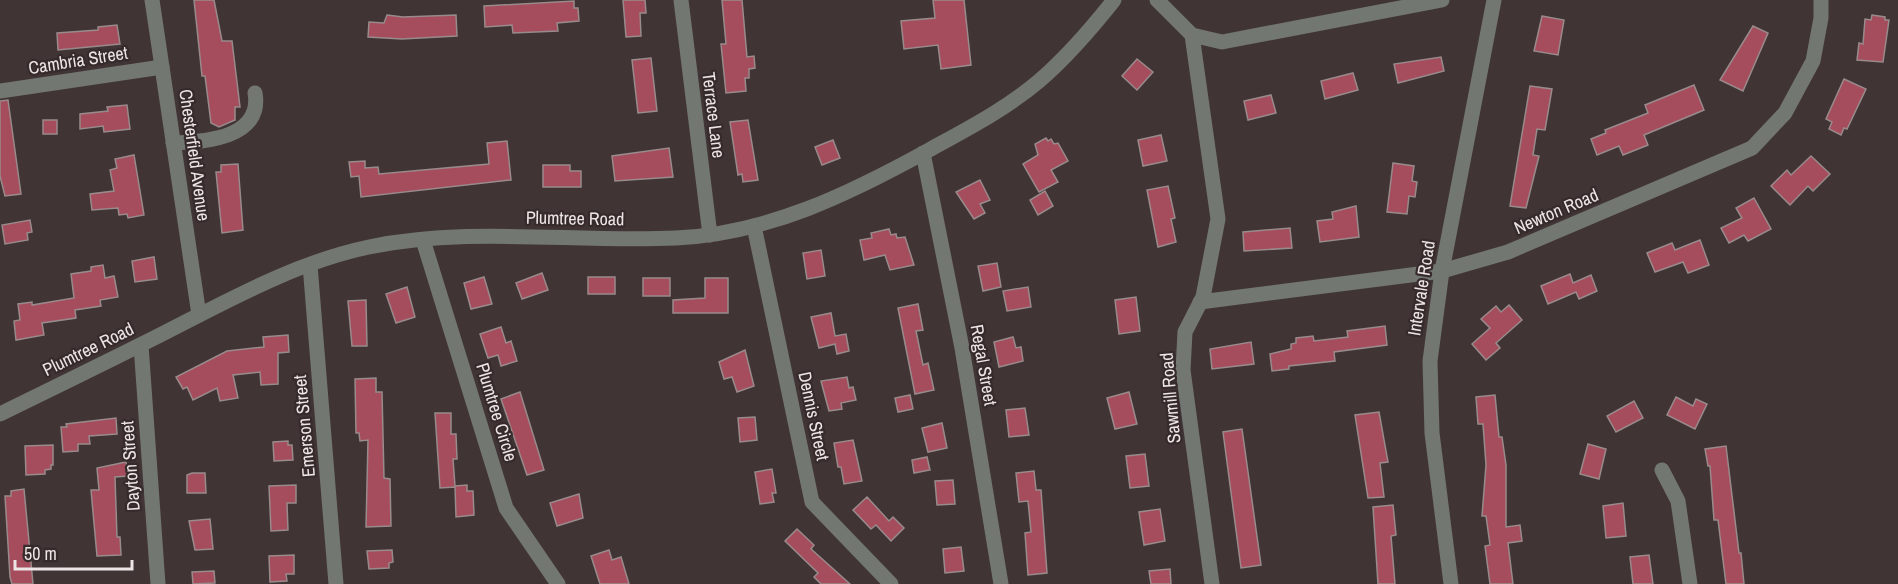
<svg xmlns="http://www.w3.org/2000/svg" width="1898" height="584" font-family="'Archivo Narrow',sans-serif">
<rect width="100%" height="100%" fill="#413435"/>
<g fill="#a64d5d" stroke="#998a8b" stroke-width="1.5">
<polygon points="194,0 214,0 222,41 232,41 240,107 235,107 235,120 219,127 211,123 205,76 202,76"/>
<polygon points="623,0 645,0 646,13 640,13 641,36 626,37"/>
<polygon points="722,0 742,0 747,57 754,56 755,68 749,69 749,78 745,78 746,91 726,93 721,44 726,44"/>
<polygon points="933,0 964,0 971,65 941,69 938,45 904,49 901,21 935,18"/>
<polygon points="574,1 574,8 578,8 579,21 557,23 558,31 513,33 512,25 485,27 484,6"/>
<polygon points="387,15 403,17 456,15 457,36 402,39 368,37 369,22 384,23"/>
<polygon points="1872,15 1885,17 1885,20 1889,20 1883,62 1857,60 1859,43 1863,44 1865,19 1871,20"/>
<polygon points="1542,16 1564,20 1558,55 1534,51"/>
<polygon points="117,25 120,44 58,50 57,33 98,30 98,27"/>
<polygon points="1753,26 1768,33 1743,91 1720,80"/>
<polygon points="1441,57 1444,71 1398,83 1394,64"/>
<polygon points="651,58 657,111 638,113 632,60"/>
<polygon points="1137,59 1153,72 1137,90 1122,76"/>
<polygon points="1353,73 1358,90 1325,99 1321,81"/>
<polygon points="1844,79 1866,89 1847,129 1844,128 1841,135 1829,129 1832,122 1826,119"/>
<polygon points="1694,85 1704,110 1644,135 1648,145 1623,155 1619,146 1597,155 1591,139 1606,133 1605,130 1648,113 1645,105"/>
<polygon points="1530,86 1552,89 1545,130 1537,129 1533,155 1539,156 1526,208 1510,206"/>
<polygon points="1271,95 1276,113 1248,120 1244,101"/>
<polygon points="8,100 21,194 5,196 0,176 0,101"/>
<polygon points="127,105 130,129 104,132 103,126 80,129 80,114 108,111 107,107"/>
<rect x="43" y="120" width="14" height="14"/>
<polygon points="748,120 758,180 743,182 742,174 738,175 730,122"/>
<polygon points="1161,135 1167,161 1143,166 1138,140"/>
<polygon points="1046,138 1048,141 1051,139 1054,144 1058,143 1068,161 1051,170 1058,182 1039,192 1023,164 1038,155 1035,144"/>
<polygon points="833,140 840,158 822,165 815,147"/>
<polygon points="507,141 511,180 361,197 359,176 351,177 349,162 365,161 365,168 378,167 379,174 489,164 487,143"/>
<polygon points="669,148 673,177 615,181 612,156"/>
<polygon points="134,155 144,215 128,218 127,214 119,215 118,208 92,210 90,194 114,191 110,170 117,168 115,159"/>
<polygon points="1811,156 1830,174 1813,191 1808,186 1790,205 1771,186 1787,170 1791,175"/>
<polygon points="1393,163 1414,166 1412,181 1417,182 1415,197 1409,196 1407,214 1387,212"/>
<polygon points="238,164 243,230 222,233 216,172 221,172 221,165"/>
<polygon points="543,165 570,165 570,171 581,171 581,187 543,187"/>
<polygon points="980,180 990,200 980,204 985,213 974,219 956,192"/>
<polygon points="1168,186 1175,218 1171,219 1176,242 1158,247 1147,190"/>
<polygon points="1045,191 1053,206 1038,215 1030,200"/>
<polygon points="1754,198 1771,229 1748,241 1744,235 1729,243 1721,228 1742,218 1736,208"/>
<polygon points="1356,206 1359,237 1320,242 1317,221 1333,219 1332,212"/>
<polygon points="30,220 32,232 27,233 28,240 5,244 2,225"/>
<polygon points="1290,228 1292,248 1244,251 1243,232"/>
<polygon points="889,229 891,235 896,234 897,238 905,237 914,265 890,270 885,255 864,260 860,240 872,238 871,233"/>
<polygon points="1700,240 1709,265 1688,273 1683,262 1655,272 1647,253 1672,243 1675,250"/>
<polygon points="821,250 825,276 807,279 803,253"/>
<polygon points="154,257 157,279 135,282 132,261"/>
<polygon points="997,263 1001,287 983,291 978,266"/>
<polygon points="103,265 105,278 114,276 118,297 100,300 101,306 75,310 76,318 42,323 44,335 16,340 14,321 20,320 18,304 32,302 32,305 74,298 71,274 91,271 91,267"/>
<polygon points="542,273 548,290 522,299 516,283"/>
<polygon points="1570,274 1573,283 1591,275 1597,291 1579,299 1576,292 1548,304 1541,286"/>
<polygon points="484,277 492,304 471,309 464,283"/>
<rect x="588" y="277" width="27" height="17"/>
<rect x="643" y="278" width="27" height="18"/>
<polygon points="705,278 728,278 728,313 673,313 673,300 705,298"/>
<polygon points="407,287 415,317 396,323 386,294"/>
<polygon points="1028,287 1031,307 1007,311 1003,291"/>
<polygon points="1136,297 1140,331 1119,334 1115,300"/>
<polygon points="366,300 367,346 352,346 348,301"/>
<polygon points="918,304 923,330 916,331 923,365 928,363 934,390 915,394 898,308"/>
<polygon points="1509,305 1522,320 1496,343 1500,348 1486,360 1472,344 1490,328 1481,319 1496,306 1501,312"/>
<polygon points="831,313 835,336 846,334 849,351 837,354 835,344 819,348 811,317"/>
<polygon points="1385,326 1387,345 1334,352 1335,361 1289,366 1289,369 1272,371 1270,354 1291,349 1291,344 1296,343 1296,338 1313,336 1314,341 1348,337 1347,331"/>
<polygon points="501,327 506,343 511,341 517,361 501,366 498,355 488,358 480,334"/>
<polygon points="288,335 289,352 278,353 278,384 261,385 260,372 233,375 238,398 220,401 217,388 193,400 187,387 183,389 176,377 227,351 264,347 263,337"/>
<polygon points="1013,337 1016,348 1021,347 1023,361 999,367 994,342"/>
<polygon points="1251,342 1254,364 1212,369 1210,349"/>
<polygon points="745,350 754,386 737,392 732,377 724,379 719,362"/>
<polygon points="847,377 849,388 853,387 856,400 841,403 842,409 829,411 821,381"/>
<polygon points="376,378 376,392 382,392 384,478 390,479 391,526 366,527 368,440 360,441 359,433 356,433 355,379"/>
<polygon points="520,392 544,470 527,475 501,399"/>
<polygon points="1129,392 1137,424 1115,429 1107,398"/>
<polygon points="910,395 913,409 898,412 895,398"/>
<polygon points="1495,395 1499,437 1502,437 1506,465 1506,527 1520,525 1522,541 1508,543 1513,584 1490,584 1485,546 1490,545 1486,516 1482,516 1486,465 1483,424 1478,424 1476,397"/>
<polygon points="1676,397 1693,406 1696,399 1707,404 1695,429 1667,415"/>
<polygon points="1634,401 1643,418 1616,432 1607,416"/>
<polygon points="1025,408 1029,435 1009,437 1006,410"/>
<polygon points="1379,412 1388,462 1380,463 1384,497 1368,498 1355,415"/>
<polygon points="435,413 451,413 451,434 456,434 457,459 453,459 455,486 467,485 467,491 473,491 474,515 456,517 455,487 440,488"/>
<polygon points="755,417 757,440 740,442 738,418"/>
<polygon points="116,418 117,434 89,436 90,444 78,444 78,451 63,452 61,427 67,427 66,424"/>
<polygon points="942,423 947,448 928,452 922,428"/>
<polygon points="1242,429 1261,565 1241,568 1223,432"/>
<polygon points="853,440 862,481 844,484 841,467 838,467 834,443"/>
<polygon points="288,441 288,445 292,445 293,460 274,461 273,442"/>
<polygon points="1588,444 1606,449 1599,479 1580,474"/>
<polygon points="53,445 53,465 51,465 51,469 45,470 45,474 26,475 25,446"/>
<polygon points="1726,446 1739,553 1741,553 1744,584 1726,584 1718,520 1714,520 1710,466 1708,466 1705,449"/>
<polygon points="1145,454 1149,486 1130,488 1126,456"/>
<polygon points="927,457 930,470 914,473 912,460"/>
<polygon points="126,462 128,476 115,477 117,537 120,537 121,555 97,556 91,490 99,490 97,468"/>
<polygon points="772,469 776,493 772,493 774,502 760,504 755,472"/>
<polygon points="1034,471 1036,490 1041,490 1047,573 1028,575 1025,533 1031,532 1028,501 1019,502 1016,473"/>
<polygon points="192,473 205,473 206,493 187,493 187,475"/>
<polygon points="953,480 955,504 937,505 935,481"/>
<polygon points="296,485 296,503 287,503 288,530 271,531 269,486"/>
<polygon points="24,489 33,584 12,584 10,577 5,496 11,496 11,491"/>
<polygon points="579,494 583,518 557,526 550,503"/>
<polygon points="867,497 889,521 893,517 904,528 891,541 876,525 871,529 853,510"/>
<polygon points="1623,503 1626,536 1606,538 1603,506"/>
<polygon points="1393,505 1396,535 1391,536 1395,584 1378,584 1373,507"/>
<polygon points="1160,509 1165,541 1144,545 1139,512"/>
<polygon points="210,519 213,549 195,550 189,521"/>
<polygon points="797,529 814,545 811,549 850,584 821,584 814,577 818,573 785,541"/>
<polygon points="961,547 964,571 945,573 943,549"/>
<polygon points="392,550 393,562 389,563 389,568 369,569 367,551"/>
<polygon points="609,550 612,560 621,557 629,584 600,584 591,556"/>
<polygon points="294,555 294,574 286,574 287,581 270,582 269,556"/>
<polygon points="1649,555 1653,584 1633,584 1630,557"/>
<polygon points="1170,569 1171,584 1151,584 1149,571"/>
<polygon points="214,571 215,583 193,584 192,572"/>
</g>
<g fill="none" stroke-linecap="round" stroke-linejoin="round">
<g stroke="#727772" stroke-width="15">
<polyline points="152,0 199,315"/>
<polyline points="681,0 710,235"/>
<polyline points="1157,0 1192,35 1222,42 1442,0"/>
<polyline points="1192,35 1218,219 1203,297 1185,332 1183,370 1212,584"/>
<polyline points="0,91 162,67"/>
<path d="M 173,143 C 205,142 263,138 255,93"/>
<polyline points="923,153 962,348 1001,584"/>
<polyline points="754,226 812,502 891,584"/>
<polyline points="423,240 506,508 558,584"/>
<polyline points="310,265 336,584"/>
<polyline points="1200,302 1442,271 1508,252 1752,148 1785,113 1813,61 1821,18 1821,0"/>
<polyline points="141,345 158,584"/>
<path d="M 0,414 C 55,387 111,360 166,332 C 231,299 297,262 369,247 C 470,226 575,243 676,238 C 768,234 851,193 929,150 C 967,129 1006,109 1039,81 C 1067,57 1091,29 1114,0"/>
<polyline points="1662,470 1678,501 1690,584"/>
<polyline points="1451,584 1432,433 1430,361 1442,271 1494,0"/>
</g>
</g>
<g text-anchor="middle" dominant-baseline="central" stroke-width="4.5" stroke-linejoin="round" paint-order="stroke">
<g font-size="18" fill="#ede4e5" stroke="#362a2b">
<text transform="translate(78 60) rotate(-9)">Cambria Street</text>
<text transform="translate(714 115) rotate(83)">Terrace Lane</text>
<text transform="translate(195 155) rotate(82)">Chesterfield Avenue</text>
<text transform="translate(1556 211) rotate(-23)">Newton Road</text>
<text transform="translate(575 218) rotate(1)">Plumtree Road</text>
<text transform="translate(1421 288) rotate(-81)">Intervale Road</text>
<text transform="translate(88 349) rotate(-26)">Plumtree Road</text>
<text transform="translate(984 365) rotate(80)">Regal Street</text>
<text transform="translate(1170 398) rotate(-95)">Sawmill Road</text>
<text transform="translate(497 412) rotate(73)">Plumtree Circle</text>
<text transform="translate(814 416) rotate(78)">Dennis Street</text>
<text transform="translate(304 426) rotate(-95)">Emerson Street</text>
<text transform="translate(130 466) rotate(-94)">Dayton Street</text>
</g>
</g>
<path d="M15 560v9h117v-9" fill="none" stroke="#ede4e5" stroke-width="3"/>
<text x="24" y="560" font-size="18" fill="#ede4e5" stroke="#362a2b" stroke-width="4.5" paint-order="stroke">50 m</text>
</svg>
